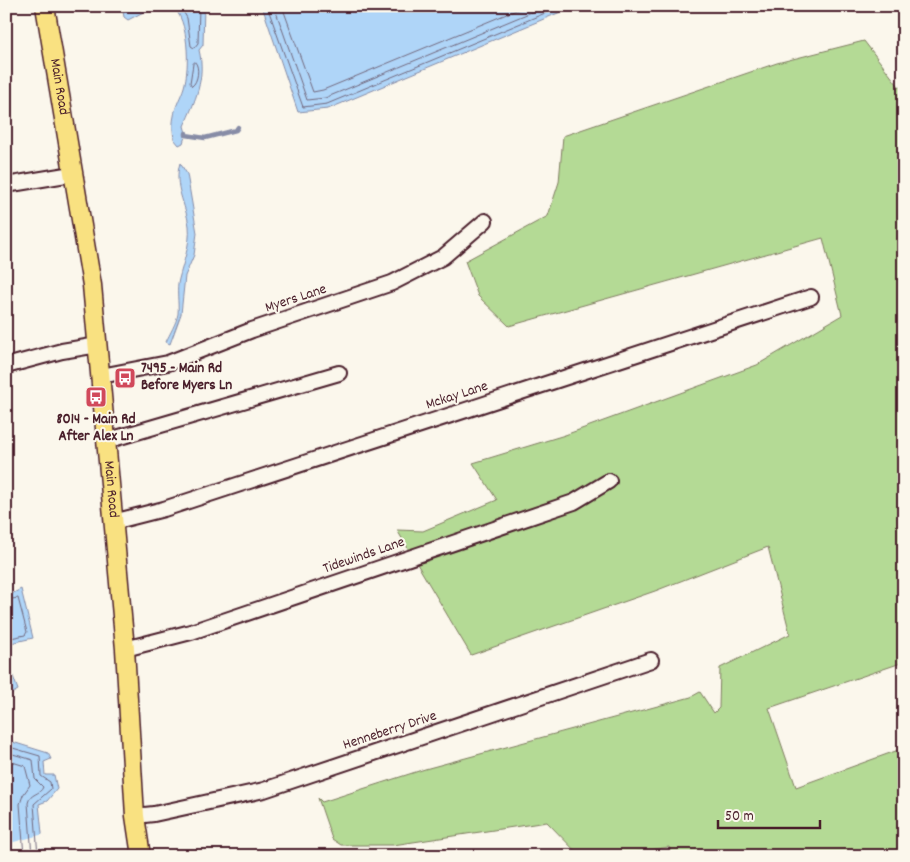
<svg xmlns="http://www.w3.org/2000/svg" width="910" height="862" font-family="Dekko,sans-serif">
<rect width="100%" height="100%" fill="#fbf7ec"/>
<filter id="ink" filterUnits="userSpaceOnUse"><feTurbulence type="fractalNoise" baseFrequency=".02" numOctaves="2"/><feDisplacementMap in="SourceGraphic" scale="10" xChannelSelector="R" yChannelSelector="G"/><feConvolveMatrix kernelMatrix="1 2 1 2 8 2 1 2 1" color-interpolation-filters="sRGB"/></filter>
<g filter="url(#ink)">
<polygon fill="#b4da95" stroke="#7f7c60" points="864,41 904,93 904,662 769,708 796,787 904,748 904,856 673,856 669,847 613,856 580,856 547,822 393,845 341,845 332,839 318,798 322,802 425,769 691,697 700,692 714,713 719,708 720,668 790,634 768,547 655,591 471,655 397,530 423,531 497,500 473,463 565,435 757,365 842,315 823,238 509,326 478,296 465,261 548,216 559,182 563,136 777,63"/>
<g fill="#afd5f8" stroke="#878ca6">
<polygon points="122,6 155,6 128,20 124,17"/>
<path d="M 172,6 L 204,6 L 203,45 L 199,50 C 206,78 195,101 184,126 L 186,133 L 183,143 L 179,145 L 174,139 C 173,132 172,124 174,116 C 175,106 181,97 184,87 C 190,67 189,19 172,6 Z"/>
<polygon points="262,6 575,6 328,109 298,112"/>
<path d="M 180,163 L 187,174 L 197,233 L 194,255 L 185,276 L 181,314 L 170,344 L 166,342 C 170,333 176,324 178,314 C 179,302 176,290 179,279 C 183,263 191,243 189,226 C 186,204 173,186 180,163 Z"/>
<polygon points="21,589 33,638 6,644 6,597"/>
<polygon points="6,657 18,690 6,697"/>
<polygon points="6,740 48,753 51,759 44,762 45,775 54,775 57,789 47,801 39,804 44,853 42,856 6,856"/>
</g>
<polygon fill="#fbf7ec" points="44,834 46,847 6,856 6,844"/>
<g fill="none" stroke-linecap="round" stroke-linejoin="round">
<g stroke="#72687d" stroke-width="1">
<polyline points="180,6 187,18 191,46 194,48 198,43 199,6"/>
<polyline points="267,6 303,107 327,104 562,6"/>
<polyline points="274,6 307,100 325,98 546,6"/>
<polyline points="282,6 313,92 323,90 526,6"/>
<path d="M 195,62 C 200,67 198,82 192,86 L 190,83 L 193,64 Z"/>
<polyline points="6,600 18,598 27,632 25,635 6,639"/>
<polyline points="6,746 40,756 41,776 50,782 51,789 34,804 38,856"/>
<path d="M 6,752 L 33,760 L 35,779 L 43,787 C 40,795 30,793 28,803 L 32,856"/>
<polyline points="6,760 25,766 30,785 23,795 20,804 24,856"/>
</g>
<polyline stroke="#878ca6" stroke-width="4.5" points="186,133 186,135 205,138 236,130 238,127"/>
<g stroke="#4a1f2b" stroke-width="18">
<g id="minor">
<polyline points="6,185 72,174"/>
<polyline points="6,366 62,351 98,345"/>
<polyline points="101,376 168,363 252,330 392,283 443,257 485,221"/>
<polyline points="106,441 339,373"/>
<polyline points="113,522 164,509 811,297"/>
<polyline points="125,649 191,632 574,502 609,481"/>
<polyline points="135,816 154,814 264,790 651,660"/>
</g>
</g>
<g stroke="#4a1f2b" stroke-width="21">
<g id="major">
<path id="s1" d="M 45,6 L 92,285 L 125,649 L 135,816 L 141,856"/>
</g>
</g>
<use href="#minor" stroke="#fbf7ec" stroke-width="14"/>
<use href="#major" stroke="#f9e181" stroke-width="18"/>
</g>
</g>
<defs>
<g id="bus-square" transform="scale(1.125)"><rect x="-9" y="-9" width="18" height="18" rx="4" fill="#d1495b" stroke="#fbf7ec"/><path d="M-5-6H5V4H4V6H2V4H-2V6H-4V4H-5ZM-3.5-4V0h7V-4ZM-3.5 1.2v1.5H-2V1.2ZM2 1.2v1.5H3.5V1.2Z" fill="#fff"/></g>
</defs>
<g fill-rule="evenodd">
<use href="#bus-square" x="125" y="378"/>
<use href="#bus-square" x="96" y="397"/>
</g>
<g text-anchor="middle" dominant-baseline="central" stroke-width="4" stroke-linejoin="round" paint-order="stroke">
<g font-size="15" fill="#4a1f2b" stroke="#fbf7ec">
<text stroke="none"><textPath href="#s1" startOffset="82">Main Road</textPath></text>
<text transform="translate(296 299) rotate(-18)">Myers Lane</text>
<text transform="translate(457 396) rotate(-18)">Mckay Lane</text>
<text stroke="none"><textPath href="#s1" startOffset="488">Main Road</textPath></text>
<text transform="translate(364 556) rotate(-19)">Tidewinds Lane</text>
<text transform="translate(390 731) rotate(-18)">Henneberry Drive</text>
</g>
<g font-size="15" font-weight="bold" fill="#4a1f2b" stroke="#fbf7ec" text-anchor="start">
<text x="141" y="369">7495 - Main Rd<tspan x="141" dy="17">Before Myers Ln</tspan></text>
<text x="96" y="420" text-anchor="middle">8014 - Main Rd<tspan x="96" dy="17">After Alex Ln</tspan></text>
</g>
</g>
<rect width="910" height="862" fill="none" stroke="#fbf7ec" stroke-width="25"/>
<rect x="12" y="12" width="885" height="837" fill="none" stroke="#4a1f2b" stroke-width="2" filter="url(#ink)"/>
<path d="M718 820v8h102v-8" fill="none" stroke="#4a1f2b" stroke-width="2.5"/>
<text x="725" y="820" font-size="15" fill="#4a1f2b" stroke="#fbf7ec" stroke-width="4" paint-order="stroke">50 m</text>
</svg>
